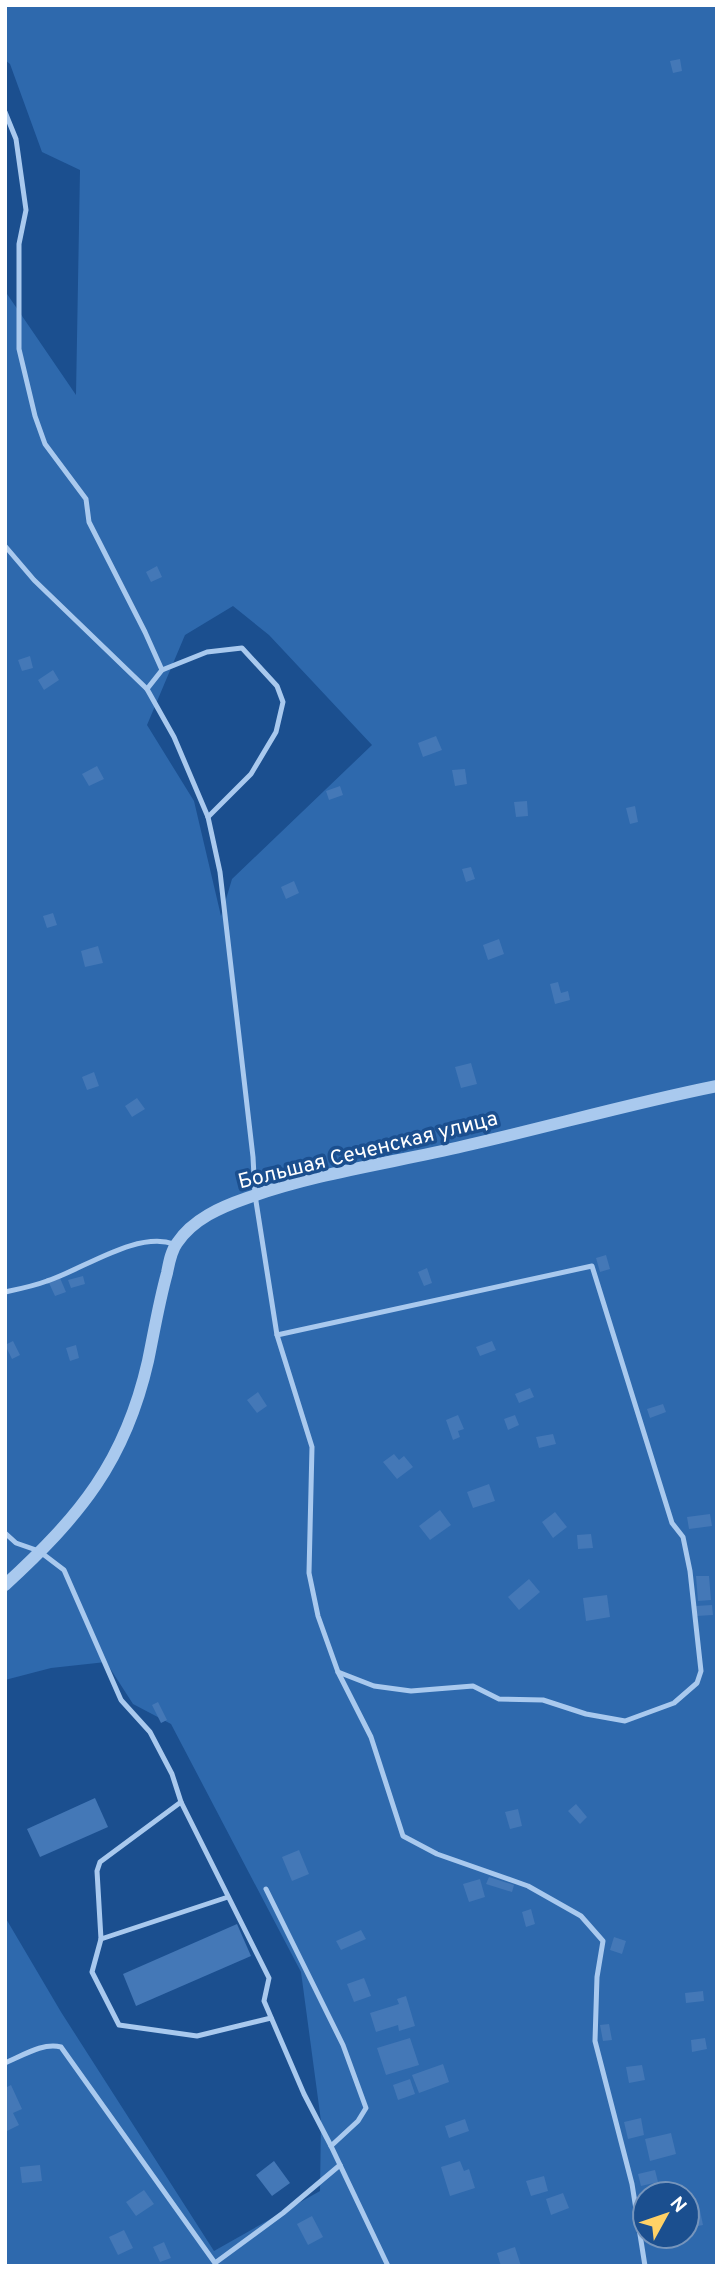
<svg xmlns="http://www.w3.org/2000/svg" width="722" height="2271" font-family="Overpass,sans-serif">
<rect width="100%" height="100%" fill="#1b4f8f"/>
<path fill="#2e69ad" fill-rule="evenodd" d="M 5,5 L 717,5 L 717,2266 L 5,2266 L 5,1917 L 61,2012 L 214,2251 L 320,2191 L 321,2121 L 301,1972 L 171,1724 L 133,1704 L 106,1662 L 51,1668 L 5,1680 L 5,291 L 76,395 L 80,170 L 42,152 L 10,64 L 5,60 ZM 233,606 L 269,635 L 372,745 L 232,879 L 221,916 L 194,801 L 147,725 L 185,635 ZM 645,2194 L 687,2194 L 687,2236 L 645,2236 Z"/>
<g fill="#4478b7">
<polygon points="680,59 682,71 673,73 670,61"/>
<polygon points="157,566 162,577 151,582 146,572"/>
<polygon points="30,656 33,668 22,671 18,660"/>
<polygon points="53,670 59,680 44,690 38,680"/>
<polygon points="436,736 442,750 423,757 418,743"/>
<polygon points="97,766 104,779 89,786 82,774"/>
<polygon points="465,769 467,784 455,786 452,770"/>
<polygon points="340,786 343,795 329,800 326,791"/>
<polygon points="527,801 528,816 516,817 514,802"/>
<polygon points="635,806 638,822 630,824 626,808"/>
<polygon points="471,867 475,879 466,882 462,869"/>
<polygon points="294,881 299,893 286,899 281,887"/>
<polygon points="53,913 57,925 47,928 43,916"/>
<polygon points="499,939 504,954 488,960 483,945"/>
<polygon points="98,946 103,963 85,967 81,951"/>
<polygon points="558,982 561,993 568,991 570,1000 555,1004 550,984"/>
<polygon points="471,1063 477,1084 461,1088 455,1067"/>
<polygon points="94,1072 99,1086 87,1090 82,1077"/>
<polygon points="137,1098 145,1109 132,1117 125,1106"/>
<polygon points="606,1255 610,1269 600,1272 596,1258"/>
<polygon points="427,1268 432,1283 424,1286 418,1272"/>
<polygon points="83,1276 85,1284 71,1288 68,1280"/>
<polygon points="60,1278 66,1292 55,1296 49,1283"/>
<polygon points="13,1341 20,1355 12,1359 5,1345"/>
<polygon points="492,1341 496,1350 480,1356 476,1347"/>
<polygon points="76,1345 79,1358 70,1361 66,1348"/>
<polygon points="530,1388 534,1397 519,1403 515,1394"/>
<polygon points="258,1392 267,1406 257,1413 247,1400"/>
<polygon points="663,1404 666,1412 650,1418 647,1409"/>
<polygon points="458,1415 464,1429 458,1431 460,1437 453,1440 446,1420"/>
<polygon points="515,1415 519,1425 508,1430 504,1419"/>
<polygon points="553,1434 556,1444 539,1448 536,1437"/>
<polygon points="394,1454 399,1460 404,1456 413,1467 397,1479 383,1462"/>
<polygon points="489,1484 495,1501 473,1508 467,1492"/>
<polygon points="440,1510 451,1525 430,1540 419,1526"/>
<polygon points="555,1512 567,1527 553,1538 542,1522"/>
<polygon points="710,1514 712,1526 689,1529 687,1517"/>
<polygon points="591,1534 593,1548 578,1549 577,1535"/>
<polygon points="696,1576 709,1576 711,1600 698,1601"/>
<polygon points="529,1579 540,1592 519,1610 508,1597"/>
<polygon points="607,1595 610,1617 586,1621 583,1598"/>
<polygon points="712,1605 713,1615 696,1616 696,1606"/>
<polygon points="158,1702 167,1720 161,1723 152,1705"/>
<polygon points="95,1798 108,1827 40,1857 27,1829"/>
<polygon points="576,1804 587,1817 580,1824 568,1811"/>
<polygon points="518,1809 522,1826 510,1829 505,1812"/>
<polygon points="299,1850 309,1874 292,1881 282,1857"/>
<polygon points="489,1877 514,1885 512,1892 486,1884"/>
<polygon points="480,1879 485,1897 469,1902 463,1884"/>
<polygon points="531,1909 535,1924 526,1927 522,1912"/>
<polygon points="237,1924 251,1956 136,2006 123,1974"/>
<polygon points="361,1930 366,1939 341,1950 336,1941"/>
<polygon points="614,1937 626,1941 622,1954 610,1950"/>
<polygon points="364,1978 371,1996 354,2002 347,1984"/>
<polygon points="703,1991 704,2001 686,2003 685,1993"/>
<polygon points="406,1996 415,2026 399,2031 398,2025 376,2032 370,2013 399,2004 397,1999"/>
<polygon points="609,2024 612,2040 603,2041 600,2025"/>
<polygon points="410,2038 419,2065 386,2075 377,2048"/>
<polygon points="705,2038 707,2049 692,2052 691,2040"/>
<polygon points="443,2064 449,2082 419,2093 412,2075"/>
<polygon points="642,2065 645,2080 629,2083 626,2067"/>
<polygon points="410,2079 415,2094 398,2100 393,2085"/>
<polygon points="11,2085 22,2109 13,2113 19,2125 7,2131 5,2088"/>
<polygon points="641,2118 644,2135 628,2139 624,2122"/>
<polygon points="465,2119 469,2131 449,2138 445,2126"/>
<polygon points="671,2133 676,2154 650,2161 645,2139"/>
<polygon points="274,2161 290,2183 272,2196 256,2175"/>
<polygon points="460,2161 464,2171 469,2169 475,2188 450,2196 441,2167"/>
<polygon points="40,2165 42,2181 22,2183 20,2167"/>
<polygon points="655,2170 658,2182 641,2186 638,2174"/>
<polygon points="544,2176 548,2191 531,2196 526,2181"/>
<polygon points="144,2190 154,2204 136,2216 126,2202"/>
<polygon points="563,2193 569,2208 551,2215 546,2199"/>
<polygon points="699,2206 703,2225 687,2228 687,2209"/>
<polygon points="312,2216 323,2237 308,2245 297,2224"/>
<polygon points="124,2230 133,2248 118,2255 109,2237"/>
<polygon points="164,2242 171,2258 160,2262 153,2247"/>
<polygon points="515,2247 521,2266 501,2266 497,2253"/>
</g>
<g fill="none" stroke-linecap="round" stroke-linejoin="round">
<g stroke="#a9c9ee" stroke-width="5">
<polyline points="5,112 16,139 26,210 19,244 19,349 35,416 45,444 86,499 89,522 145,632 162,670"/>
<polyline points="5,546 34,580 147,689 174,737 208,817 220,872 253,1157 255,1195 277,1335 312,1447 309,1573 318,1616 338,1672 371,1737 403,1836 437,1854 528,1886 581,1916 603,1941 597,1977 595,2041 632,2184 645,2266"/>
<polyline points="147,689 162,670 207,652 242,648 277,686 283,702 276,732 251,774 208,817"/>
<path d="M 5,1292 C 19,1289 34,1286 47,1281 C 84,1269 136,1231 174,1244"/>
<polyline points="277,1335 592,1266 672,1523 683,1537 690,1571 701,1671 697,1683 674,1703 625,1721 586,1714 543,1700 499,1699 473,1686 411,1691 374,1686 338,1672"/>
<polyline points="5,1533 16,1543 39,1551 64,1570 121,1700 150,1732 172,1774 181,1802 269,1978 264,2001 304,2094 331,2146"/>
<polyline points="266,1889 343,2045 366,2108 358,2121 331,2146 388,2266"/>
<polyline points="228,1897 101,1939 92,1972 119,2025 197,2036 271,2018"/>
<polyline points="101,1939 97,1871 100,1862 181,1802"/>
<path d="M 5,2063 C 22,2056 43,2042 61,2047 L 215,2263 L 283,2213 L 340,2165"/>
</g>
<path stroke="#a9c9ee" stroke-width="12" d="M 5,1585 C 80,1516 125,1462 148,1361 C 154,1332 159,1302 167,1273 C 169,1263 171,1251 177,1243 C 193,1219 221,1207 247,1198 C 316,1173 392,1163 464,1146 C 548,1127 632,1103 717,1086"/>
</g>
<g text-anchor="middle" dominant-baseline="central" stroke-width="7" stroke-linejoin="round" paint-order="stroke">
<g font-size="21" fill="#fff" stroke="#1b4f8f">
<text transform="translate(368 1151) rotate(-14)">Большая Сеченская улица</text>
</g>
</g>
<rect width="722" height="2271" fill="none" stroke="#ffffff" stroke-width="14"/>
<g transform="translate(666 2215) rotate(50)"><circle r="33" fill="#1b4f8f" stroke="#7695bc" stroke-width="2"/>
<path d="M0-5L12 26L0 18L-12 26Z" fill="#ffd166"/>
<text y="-10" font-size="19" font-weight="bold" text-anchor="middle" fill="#ffffff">N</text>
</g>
</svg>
